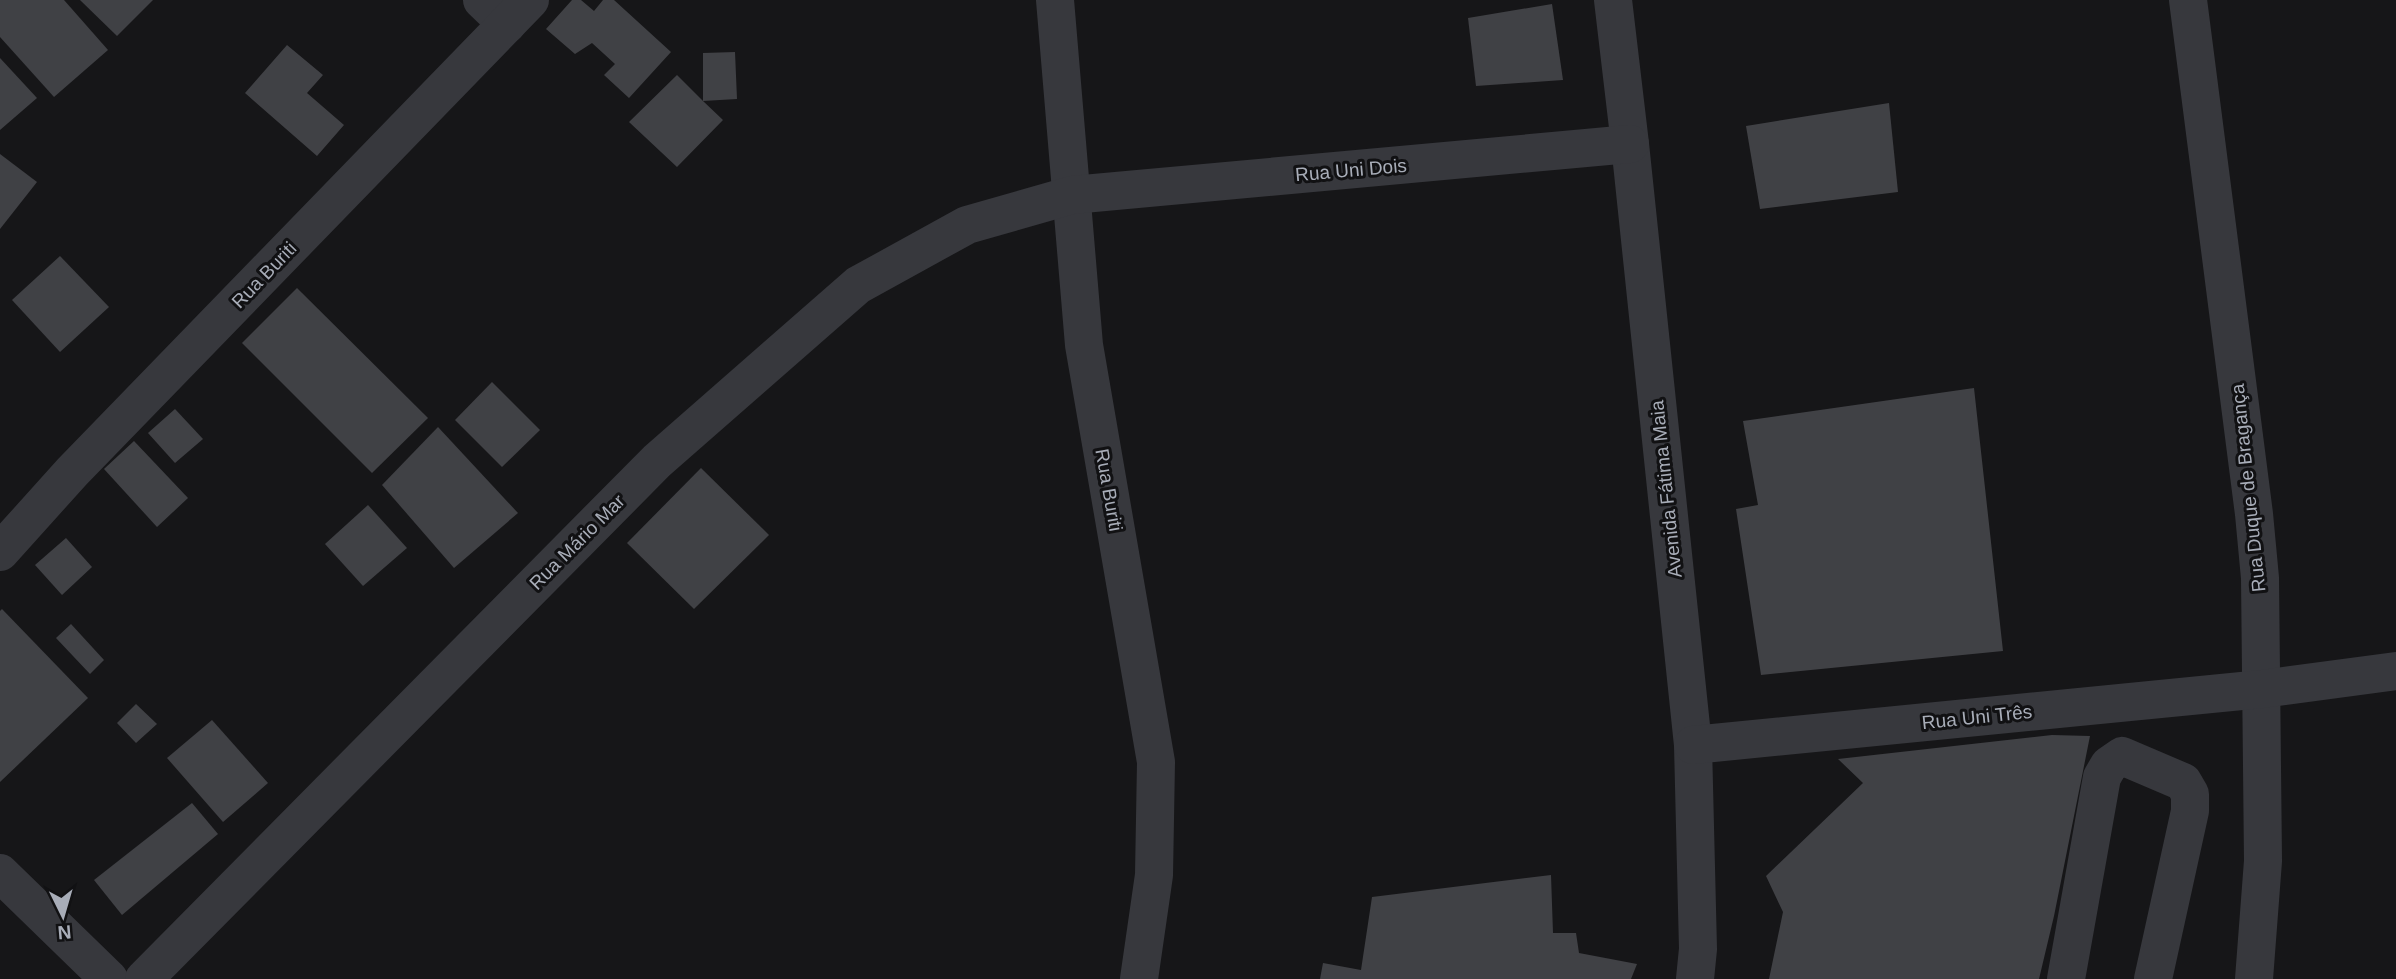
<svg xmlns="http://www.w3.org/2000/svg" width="2396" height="979" font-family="Helvetica,sans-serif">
<rect width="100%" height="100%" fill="#161618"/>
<g fill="#404145">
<polygon points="0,0 64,0 108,50 54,97 0,37"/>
<polygon points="80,0 153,0 117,36"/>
<polygon points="572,0 581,0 594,11 603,0 614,0 671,52 629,98 604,75 615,64 592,43 575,54 546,29"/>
<polygon points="1552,4 1563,80 1476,86 1468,18"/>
<polygon points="287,45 323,75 307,93 344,125 317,156 245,93"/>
<polygon points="735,52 737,99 703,101 723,120 677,167 629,122 677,75 703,101 703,53"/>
<polygon points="0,58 37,98 0,130"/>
<polygon points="1889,103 1898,192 1760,209 1746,126"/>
<polygon points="0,154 37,182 0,229"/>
<polygon points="60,256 109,307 60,352 12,300"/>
<polygon points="297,288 428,418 372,473 242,343"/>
<polygon points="492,382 540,430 502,467 455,420"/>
<polygon points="1974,388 2003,651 1761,675 1736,509 1758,505 1743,421"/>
<polygon points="175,409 203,439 175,463 148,433"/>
<polygon points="438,427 518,513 454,568 382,485"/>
<polygon points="134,441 188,498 157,527 104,469"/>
<polygon points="701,468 769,535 694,609 627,543"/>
<polygon points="368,505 407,548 363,586 325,544"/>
<polygon points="66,538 92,567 62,595 35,565"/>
<polygon points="2,609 88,698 0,782 0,611"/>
<polygon points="71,624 104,660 90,674 56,638"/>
<polygon points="136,704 157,724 136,743 117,723"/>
<polygon points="212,720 268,783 223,822 167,758"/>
<polygon points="2052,735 2090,736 2054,916 2039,979 1769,979 1783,912 1766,876 1863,783 1838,759"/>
<polygon points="192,803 218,834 122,915 94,880"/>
<polygon points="1551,875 1553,933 1576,933 1579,953 1637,964 1631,979 1320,979 1323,963 1361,970 1372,897"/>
</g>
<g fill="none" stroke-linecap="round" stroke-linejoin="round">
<g stroke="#37383d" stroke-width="38">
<polyline points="482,0 507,24"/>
<polyline points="1055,0 1084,345 1156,762 1154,875 1139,979"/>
<polyline points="1613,0 1630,144 1693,745 1698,949 1695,979"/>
<polyline points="2188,0 2254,514 2260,578 2263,861 2254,979"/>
<polyline points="0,552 72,472 530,0"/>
<polyline points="1693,745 2262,689 2396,671"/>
<polyline points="0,873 109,979"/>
<polyline points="144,979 657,461 858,285 967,225 1072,195 1630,144"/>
<polyline points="2066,979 2102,777 2109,765 2122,756 2183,782 2190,794 2190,811 2153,979"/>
</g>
</g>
<g text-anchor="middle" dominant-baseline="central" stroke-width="6" stroke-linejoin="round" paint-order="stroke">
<g font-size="19" fill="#a8adb8" stroke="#111113">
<text transform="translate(1351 170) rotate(-5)">Rua Uni Dois</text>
<text transform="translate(264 275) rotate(-46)">Rua Buriti</text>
<text transform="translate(2248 488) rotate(-96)">Rua Duque de Bragança</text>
<text transform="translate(1666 489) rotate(-96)">Avenida Fátima Maia</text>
<text transform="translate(1109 490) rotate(80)">Rua Buriti</text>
<text transform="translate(577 542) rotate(-45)">Rua Mário Mar</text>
<text transform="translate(1977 717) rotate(-6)">Rua Uni Três</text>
</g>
</g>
<g transform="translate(63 916) rotate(175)" stroke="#111113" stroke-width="5" paint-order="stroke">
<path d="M0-5L12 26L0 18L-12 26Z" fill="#a8adb8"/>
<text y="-10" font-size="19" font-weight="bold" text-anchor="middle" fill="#a8adb8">N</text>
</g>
</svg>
